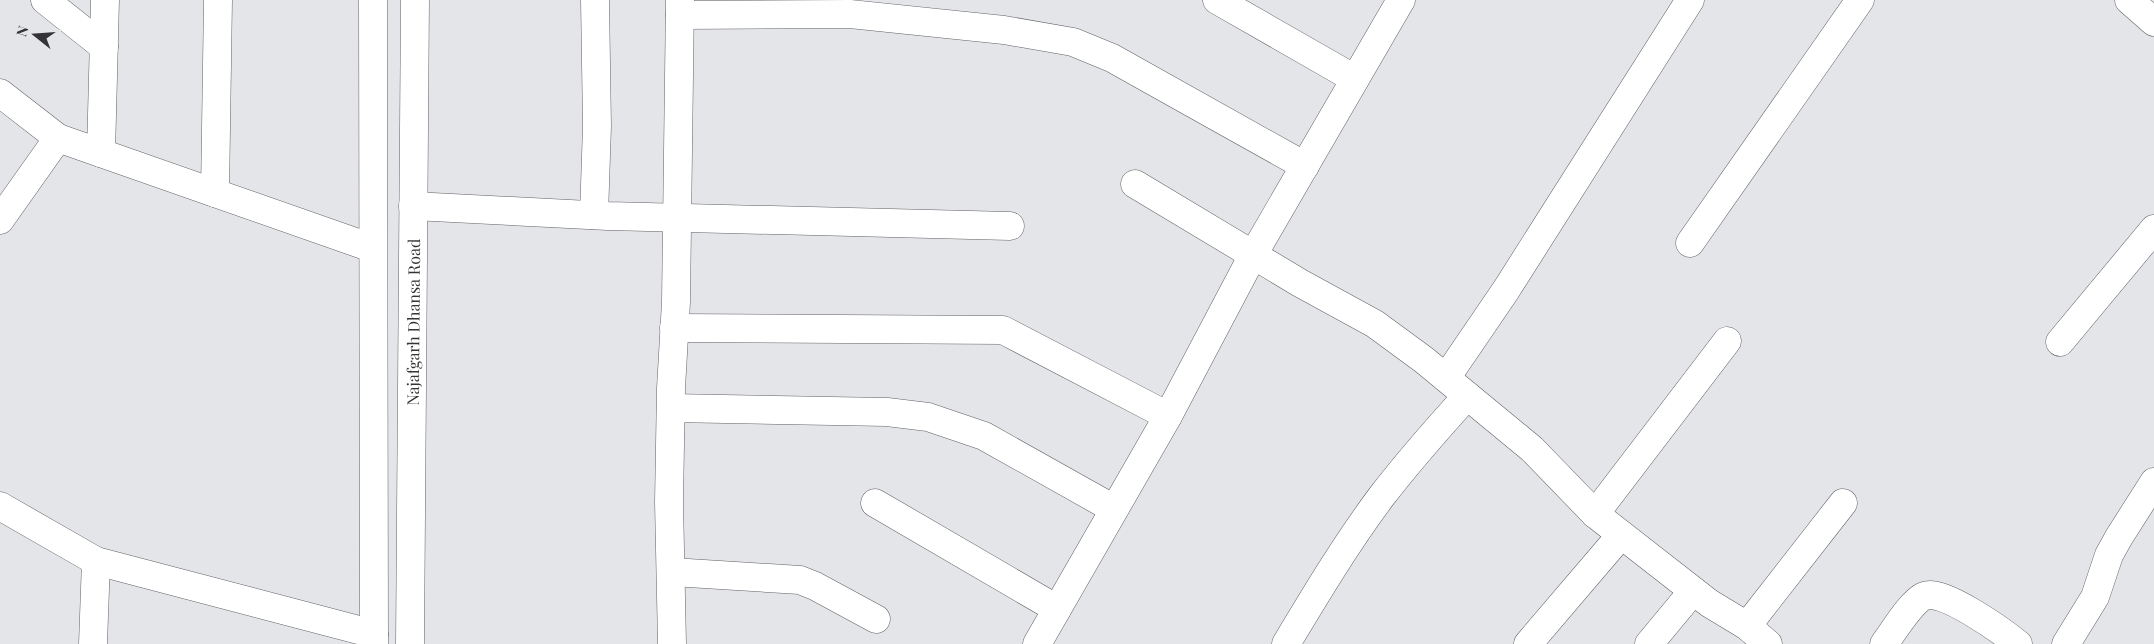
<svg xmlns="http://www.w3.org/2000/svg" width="2154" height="644" font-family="'Playfair Display',serif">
<rect width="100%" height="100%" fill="#e4e5e9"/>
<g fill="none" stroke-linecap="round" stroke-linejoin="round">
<g stroke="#606265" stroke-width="29">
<g id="minor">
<polyline points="45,0 104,47"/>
<polyline points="1217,0 1355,79"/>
<polyline points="680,15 850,14 1004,30 1073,42 1112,58 1305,166"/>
<polyline points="0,93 58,138 0,220"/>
<polyline points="58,138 372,248"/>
<polyline points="101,153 105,0"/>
<polyline points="1135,184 1300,283 1375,324 1424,360 1532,449 1595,514 1709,603 1747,626 1768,644"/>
<polyline points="215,193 218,0"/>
<polyline points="413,206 608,216 1010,226"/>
<polyline points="594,215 597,126 595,0"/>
<polyline points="1690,243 1860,0"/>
<polyline points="674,328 1003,330 1168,416"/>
<polyline points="2060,342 2154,229"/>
<polyline points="1446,378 1506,290 1690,0"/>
<polyline points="671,408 887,412 928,417 984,436 1114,509"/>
<polyline points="875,503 1057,609"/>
<polyline points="0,506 96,561 374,634"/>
<polyline points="1595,514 1727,341"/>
<polyline points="672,572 800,580 815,586 876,619"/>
<polyline points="1747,626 1843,503"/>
<polyline points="93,644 96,561"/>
<polyline points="672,644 669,502 671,388 676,302 680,0"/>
<polyline points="1037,644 1168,416 1253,255 1401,0"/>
<path d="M 1286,644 C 1316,594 1346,544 1381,497 C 1408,462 1437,429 1467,396"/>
<polyline points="1528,644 1621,535"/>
<polyline points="1649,644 1693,591"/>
<path d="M 1884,644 C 1894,631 1910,603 1924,596 C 1941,587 2003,632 2018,644"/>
<polyline points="2066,644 2095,597 2109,555 2119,537 2154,482"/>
</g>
</g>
<g stroke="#606265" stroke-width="29">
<g id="major">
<polyline points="373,0 374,644"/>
<polyline points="2129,0 2154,22"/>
<path id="s1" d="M 410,644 L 415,0"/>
</g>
</g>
<use href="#minor" stroke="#fff" stroke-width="28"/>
<use href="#major" stroke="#fff" stroke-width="28"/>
</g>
<g text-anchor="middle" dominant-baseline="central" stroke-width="4" stroke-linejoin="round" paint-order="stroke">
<g font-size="16" fill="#343436" stroke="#e4e5e9">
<text stroke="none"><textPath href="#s1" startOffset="322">Najafgarh Dhansa Road</textPath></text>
</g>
</g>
<g transform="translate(35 35) rotate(287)" stroke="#e4e5e9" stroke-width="4" paint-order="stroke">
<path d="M0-4L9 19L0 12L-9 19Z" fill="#343436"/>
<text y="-8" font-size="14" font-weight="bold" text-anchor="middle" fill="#343436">N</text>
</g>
</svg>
